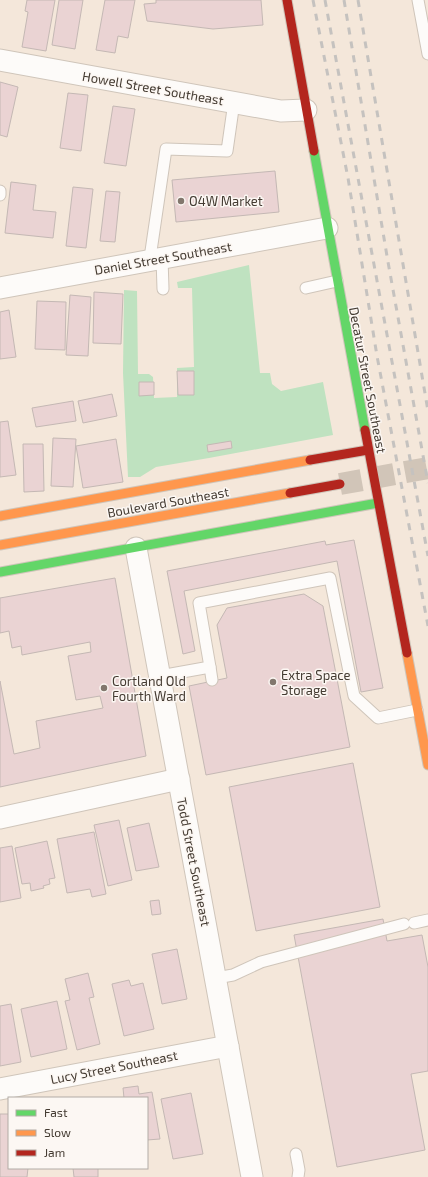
<svg xmlns="http://www.w3.org/2000/svg" width="428" height="1177" font-family="'Exo 2',sans-serif">
<rect width="100%" height="100%" fill="#f4e7da"/>
<polygon fill="#bfe2c0" points="249,265 260,373 270,373 272,384 281,391 323,382 333,435 209,458 156,467 140,477 128,477 123,373 124,290 137,291 138,374 149,374 153,377 154,398 177,397 177,368 194,367 192,288 178,288 177,282"/>
<g fill="#ead3d3" stroke="#c4b8b4">
<polygon points="27,0 55,0 46,51 22,47 28,12 25,11"/>
<polygon points="59,0 83,0 75,49 52,45"/>
<polygon points="105,0 135,0 128,38 118,36 115,53 96,50"/>
<polygon points="156,0 261,0 263,25 213,29 147,21 144,4 156,3"/>
<polygon points="0,82 18,87 7,137 0,135"/>
<polygon points="68,93 88,95 81,151 60,148"/>
<polygon points="113,106 135,109 126,166 104,163"/>
<polygon points="275,171 279,212 176,222 172,180"/>
<polygon points="11,182 36,185 33,210 56,212 53,238 5,233"/>
<polygon points="73,187 93,189 86,248 66,246"/>
<polygon points="106,191 120,192 115,242 100,241"/>
<polygon points="94,292 123,294 121,344 93,343"/>
<polygon points="70,295 91,297 88,356 66,355"/>
<polygon points="37,301 66,302 65,350 35,349"/>
<polygon points="9,310 16,357 0,359 0,312"/>
<polygon points="177,371 194,371 194,395 178,395"/>
<polygon points="139,382 154,382 154,395 139,396"/>
<polygon points="112,394 117,416 83,423 78,401"/>
<polygon points="73,401 76,421 36,427 32,408"/>
<polygon points="8,421 16,475 0,477 0,422"/>
<polygon points="53,438 76,439 73,487 51,486"/>
<polygon points="116,439 123,482 83,488 76,446"/>
<polygon points="231,441 232,448 208,452 207,445"/>
<polygon points="23,444 43,444 44,491 24,492"/>
<polygon points="354,540 383,688 361,692 337,561 184,591 195,651 183,654 167,571 325,541 326,545"/>
<polygon points="115,578 146,756 0,787 0,681 14,754 40,748 36,721 103,708 100,696 76,700 68,656 91,652 90,642 22,655 21,646 12,648 9,631 0,633 0,598"/>
<polygon points="304,594 323,606 350,747 206,775 189,686 227,678 217,625 227,608"/>
<polygon points="353,763 380,907 256,931 229,787"/>
<polygon points="119,820 132,880 108,886 94,825"/>
<polygon points="149,823 159,867 136,871 127,828"/>
<polygon points="94,832 106,894 92,897 90,889 67,893 57,839"/>
<polygon points="47,841 55,878 49,879 50,884 43,886 44,888 31,891 30,883 22,884 15,848"/>
<polygon points="12,846 21,898 0,902 0,848"/>
<polygon points="159,900 161,914 152,915 150,901"/>
<polygon points="383,919 387,941 422,935 428,967 428,1071 411,1074 425,1150 337,1167 294,935"/>
<polygon points="177,949 187,999 162,1004 152,954"/>
<polygon points="88,973 94,997 89,998 100,1044 77,1050 65,1001 70,1000 65,979"/>
<polygon points="129,980 131,986 143,983 154,1029 124,1036 112,984"/>
<polygon points="57,1001 67,1049 31,1057 21,1009"/>
<polygon points="11,1004 21,1062 0,1066 0,1006"/>
<polygon points="138,1086 139,1094 152,1092 160,1139 147,1140 147,1098 124,1098 123,1088"/>
<polygon points="191,1093 203,1154 173,1159 161,1099"/>
<polygon points="0,1114 9,1114 9,1168 28,1168 27,1177 0,1177"/>
<polygon points="73,1168 98,1168 98,1177 74,1177"/>
</g>
<g fill="none" stroke-linecap="round" stroke-linejoin="round">
<polyline stroke="#d1c5b8" stroke-width="22" stroke-dasharray="22 11" stroke-linecap="butt" points="340,484 428,468"/>
<g stroke="#cfc5ba" stroke-width="13">
<g id="lane">
<polyline points="418,0 428,54"/>
<polyline points="0,191 0,195"/>
<polyline points="162,258 163,289"/>
<polyline points="152,260 151,251 166,149 227,151 234,102"/>
<polyline points="306,288 337,281"/>
<polyline points="210,667 212,680"/>
<polyline points="160,676 210,667 199,603 330,578 354,696 378,718 417,710"/>
<polyline points="414,923 428,920"/>
<polyline points="216,978 233,975 261,962 404,924"/>
<polyline points="296,1154 299,1170 298,1177"/>
</g>
</g>
<g stroke="#cfc5ba" stroke-width="23">
<g id="street">
<polyline points="0,60 281,111 306,110"/>
<polyline points="0,288 327,228"/>
<polyline points="136,548 252,1177"/>
<polyline points="0,818 179,779"/>
<polyline points="0,1089 228,1046"/>
</g>
</g>
<g stroke="#cfc5ba" stroke-width="11">
<g id="fast">
<polyline points="314,151 365,430"/>
<polyline points="0,572 378,503"/>
</g>
</g>
<g stroke="#cfc5ba" stroke-width="11">
<g id="slow">
<polyline points="0,516 310,460"/>
<polyline points="0,545 290,493"/>
<polyline points="407,653 428,765"/>
</g>
</g>
<g stroke="#cfc5ba" stroke-width="11">
<g id="jam">
<polyline points="287,0 314,151"/>
<polyline points="365,430 407,653"/>
<polyline points="310,460 368,450"/>
<polyline points="290,493 340,484"/>
</g>
</g>
<use href="#lane" stroke="#fdfbf9" stroke-width="11"/>
<use href="#street" stroke="#fdfbf9" stroke-width="21"/>
<use href="#fast" stroke="#63d668" stroke-width="9"/>
<use href="#slow" stroke="#ff974d" stroke-width="9"/>
<use href="#jam" stroke="#b3261e" stroke-width="9"/>
<g stroke="#c5c2bf" stroke-width="3" stroke-dasharray="7 7" stroke-linecap="butt">
<polyline points="313,0 348,178 377,356 428,626"/>
<polyline points="325,0 428,556"/>
<polyline points="344,0 388,262 428,483"/>
<polyline points="358,0 428,411"/>
</g>
</g>
<g fill="#82776d" stroke="#fcf7f3" stroke-width="1.5">
<circle cx="181" cy="201" r="4"/>
<circle cx="273" cy="682" r="4"/>
<circle cx="104" cy="688" r="4"/>
</g>
<g text-anchor="middle" dominant-baseline="central" stroke-width="3" stroke-linejoin="round" paint-order="stroke">
<g font-size="13" fill="#443b32" stroke="#fcf7f3">
<text transform="translate(153 88) rotate(10)">Howell Street Southeast</text>
<text transform="translate(163 258) rotate(-10)">Daniel Street Southeast</text>
<text transform="translate(368 380) rotate(79)">Decatur Street Southeast</text>
<text transform="translate(168 502) rotate(-10)">Boulevard Southeast</text>
<text transform="translate(194 862) rotate(79)">Todd Street Southeast</text>
<text transform="translate(114 1067) rotate(-11)">Lucy Street Southeast</text>
</g>
<g font-size="13" fill="#443b32" stroke="#fcf7f3" text-anchor="start">
<text x="189" y="201">O4W Market</text>
<text x="281" y="675">Extra Space<tspan x="281" dy="15">Storage</tspan></text>
<text x="112" y="681">Cortland Old<tspan x="112" dy="15">Fourth Ward</tspan></text>
</g>
</g>
<rect x="8" y="1097" width="140" height="72" fill="#fcf7f3" stroke="#b2aca6"/>
<rect x="16" y="1110" width="20" height="6" fill="#63d668" stroke="#b2aca6"/>
<text x="44" y="1117" font-size="12" fill="#443b32">Fast</text>
<rect x="16" y="1130" width="20" height="6" fill="#ff974d" stroke="#b2aca6"/>
<text x="44" y="1137" font-size="12" fill="#443b32">Slow</text>
<rect x="16" y="1150" width="20" height="6" fill="#b3261e" stroke="#b2aca6"/>
<text x="44" y="1157" font-size="12" fill="#443b32">Jam</text>
</svg>
